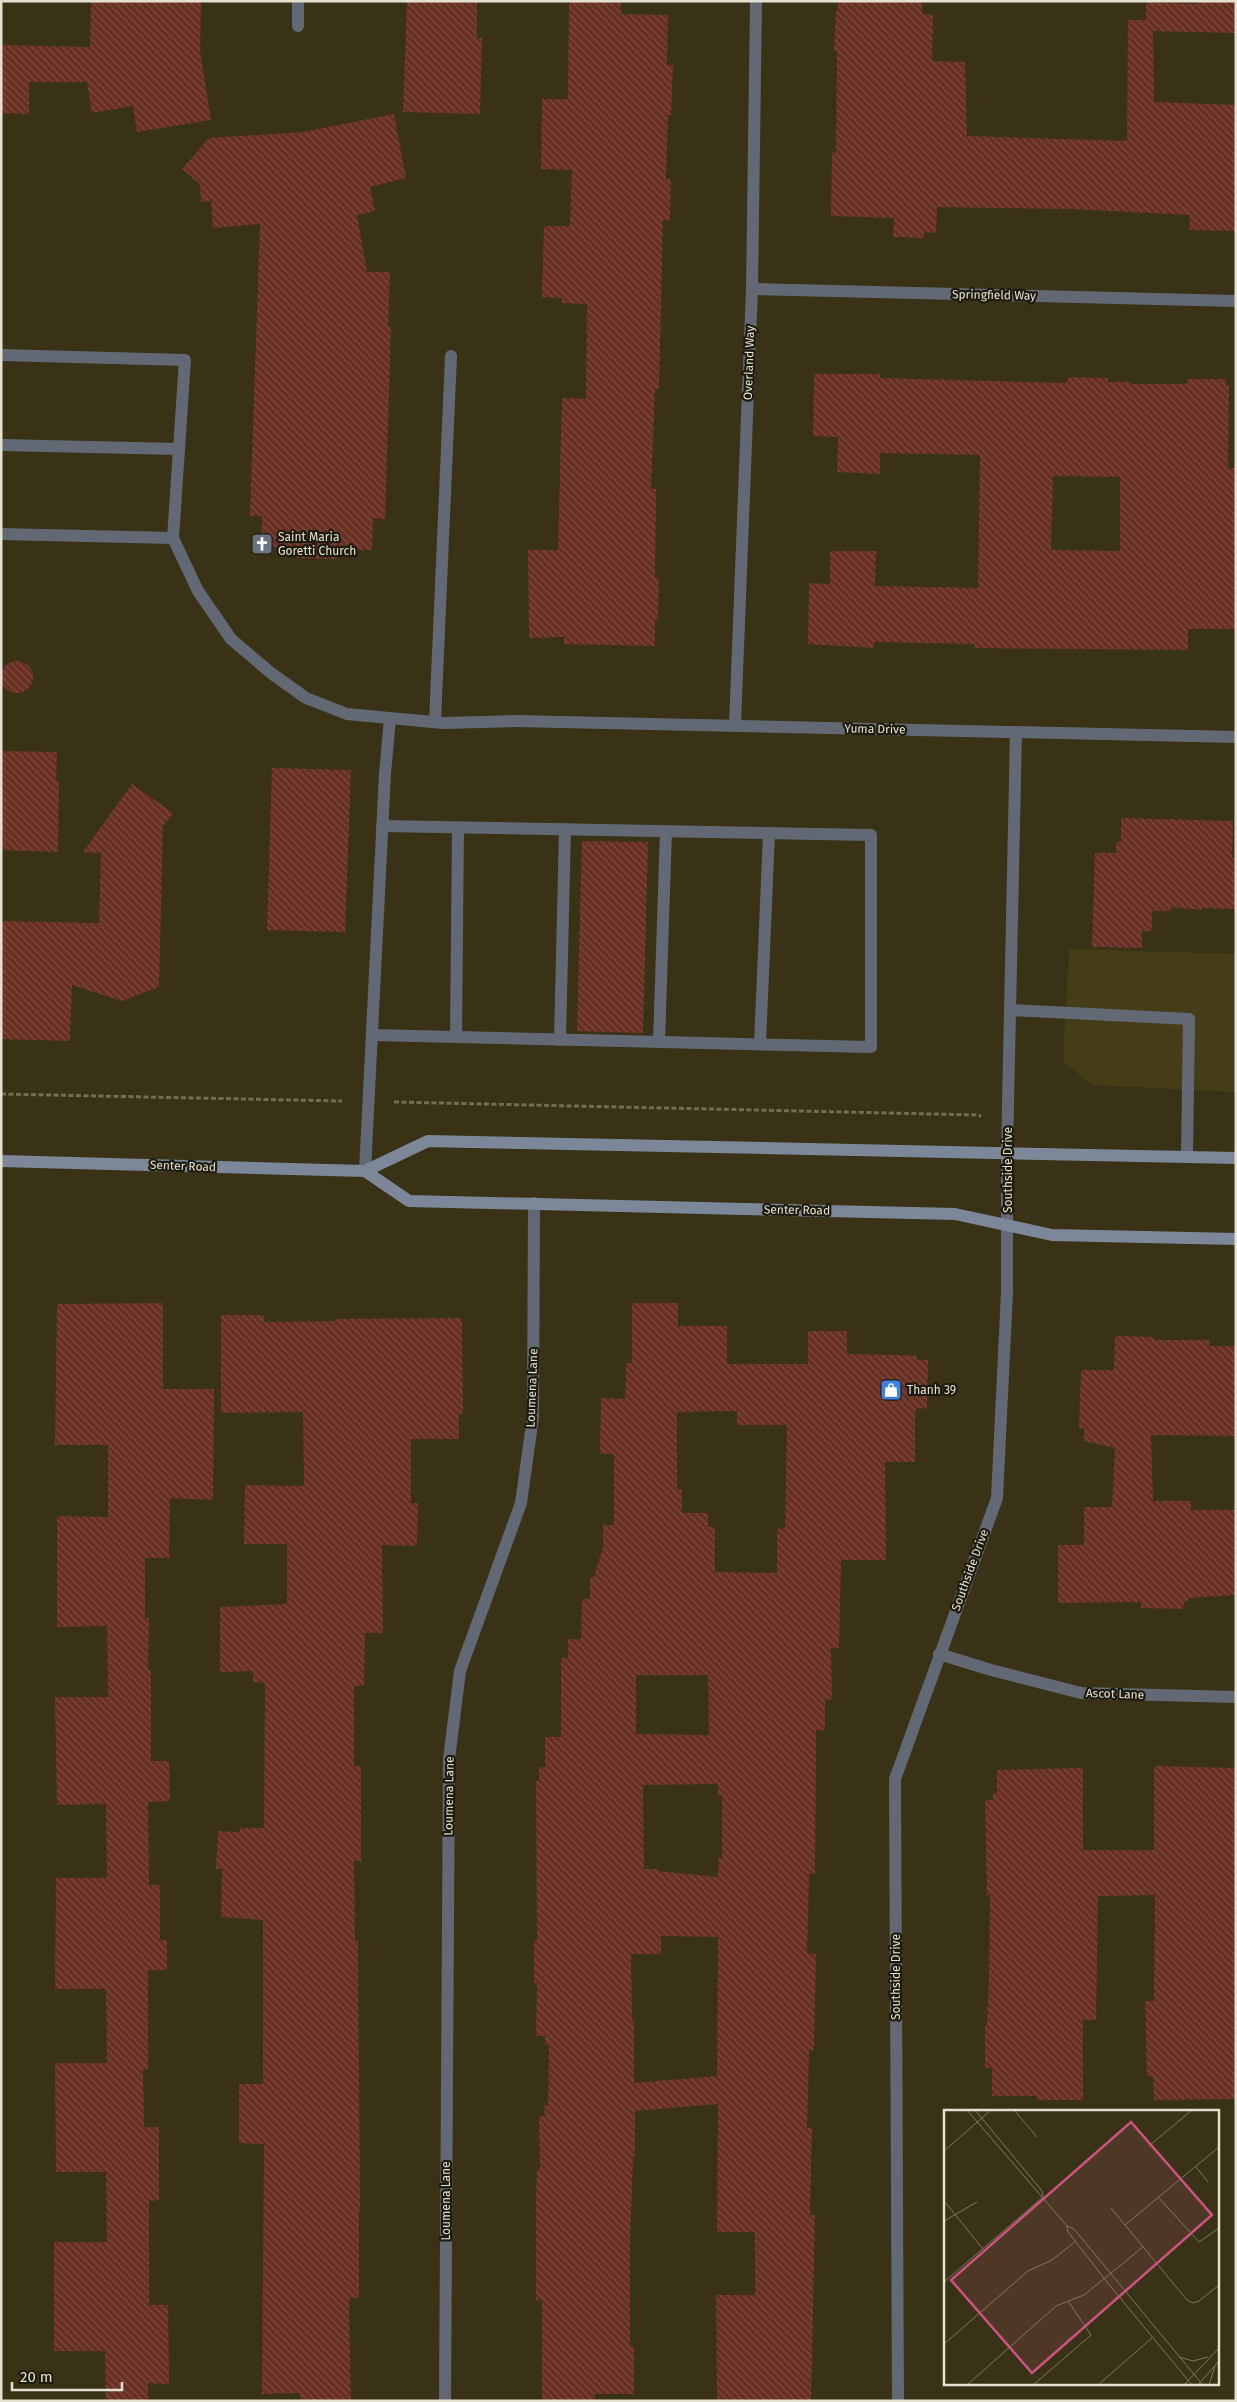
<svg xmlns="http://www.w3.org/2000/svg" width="1237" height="2402" font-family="'Fira Sans',sans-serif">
<defs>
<pattern id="building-back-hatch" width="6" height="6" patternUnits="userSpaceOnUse" patternTransform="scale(1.25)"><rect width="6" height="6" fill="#682f22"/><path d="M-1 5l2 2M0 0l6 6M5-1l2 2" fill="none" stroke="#7d4d41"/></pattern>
</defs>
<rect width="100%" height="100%" fill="#393216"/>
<polygon fill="#453c18" points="1069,949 1236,954 1236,1092 1092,1085 1063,1061"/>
<g fill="url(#building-back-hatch)" fill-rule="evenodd">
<polygon points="91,1 201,1 200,50 211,120 137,132 133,106 92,113 87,82 29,82 29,114 1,113 1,45 90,47"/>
<polygon points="407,1 477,1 477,38 482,38 480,114 403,112"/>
<polygon points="569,1 621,1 621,14 668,15 667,65 673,65 671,115 668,115 666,179 671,179 670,220 663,220 659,389 655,389 651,489 656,489 655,578 659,578 658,619 655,619 655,646 564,644 564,637 529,638 528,550 558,550 562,398 586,399 587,304 562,303 562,298 542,297 544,226 570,226 572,170 541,169 542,99 568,99"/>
<polygon points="838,1 922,1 922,14 933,15 932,61 965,62 967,136 1127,141 1128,20 1146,20 1146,2 1198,4 1198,1 1236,1 1236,33 1153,31 1154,102 1236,105 1236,231 1189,230 1190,215 1071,209 937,207 936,233 924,232 924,238 893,237 894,218 831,216 832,152 836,153 837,51 834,51 836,11 838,11"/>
<polygon points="394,114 406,178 370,187 375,211 357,215 367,272 390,272 388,327 391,327 385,519 373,518 372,550 338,549 337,559 297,558 297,547 261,547 262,516 250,516 260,224 213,228 211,201 201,202 200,184 182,169 209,138 303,132"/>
<path d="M 814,374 L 880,374 L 880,378 L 1066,383 L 1069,377 L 1108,378 L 1108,382 L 1131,382 L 1131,384 L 1187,384 L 1188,379 L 1226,379 L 1226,386 L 1229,385 L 1228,468 L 1236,468 L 1236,629 L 1188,629 L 1188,650 L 975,648 L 975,644 L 874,642 L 874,648 L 808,644 L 809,583 L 830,584 L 830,551 L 876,551 L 875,586 L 978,588 L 980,455 L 880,453 L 880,474 L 837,472 L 838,437 L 813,436 ZM 1053,476 L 1120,477 L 1120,551 L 1051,550 Z"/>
<circle cx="17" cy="677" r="16"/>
<polygon points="1,751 57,752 56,781 59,781 58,852 1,850"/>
<polygon points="272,768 351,770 345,932 267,930"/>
<polygon points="132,784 173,813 163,826 159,987 122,1001 72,985 70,1041 1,1039 1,921 99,923 101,853 83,852"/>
<polygon points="1121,818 1233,821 1232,858 1236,858 1236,909 1202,908 1202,910 1171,907 1171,911 1152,911 1152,931 1142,931 1142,948 1092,947 1095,853 1116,853 1116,842 1121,842"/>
<polygon points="582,841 648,842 643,1033 577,1031"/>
<polygon points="163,1303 163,1389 214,1389 213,1500 170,1498 169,1558 145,1558 145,1618 149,1618 148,1670 151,1670 151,1761 169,1761 170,1801 148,1802 149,1885 160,1885 160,1940 167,1940 167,1970 148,1970 148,2070 143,2070 144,2127 159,2127 159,2200 149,2201 149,2305 168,2305 169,2384 148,2383 148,2401 106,2401 105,2351 54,2351 54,2242 107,2242 106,2172 56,2172 55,2063 107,2063 106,1989 55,1989 56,1878 107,1878 106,1804 57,1805 55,1697 108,1697 107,1626 57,1627 57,1516 108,1517 108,1445 55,1445 57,1304"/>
<path d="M 632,1303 L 678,1303 L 678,1326 L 727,1326 L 727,1364 L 808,1364 L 808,1331 L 847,1331 L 847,1354 L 900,1355 L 917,1356 L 917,1360 L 928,1360 L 927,1408 L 916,1409 L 915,1413 L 915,1462 L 885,1462 L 886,1560 L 841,1560 L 839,1648 L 831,1648 L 832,1700 L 825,1699 L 825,1730 L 816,1730 L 815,1874 L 809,1874 L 807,1953 L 816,1954 L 814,2050 L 809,2050 L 807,2128 L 812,2128 L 810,2215 L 815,2215 L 811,2401 L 717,2401 L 716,2295 L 755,2295 L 755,2232 L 717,2232 L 718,2104 L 635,2111 L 635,2156 L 633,2156 L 630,2244 L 630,2347 L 634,2347 L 634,2394 L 595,2394 L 595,2401 L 542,2401 L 542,2300 L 536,2300 L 536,2199 L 537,2169 L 540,2169 L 539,2116 L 545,2116 L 544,2105 L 548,2106 L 549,2045 L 545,2045 L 545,2036 L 536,2036 L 537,1983 L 534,1983 L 534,1941 L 537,1941 L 536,1781 L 539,1781 L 539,1767 L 545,1767 L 545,1737 L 561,1737 L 561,1658 L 568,1658 L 568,1639 L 581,1639 L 582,1599 L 590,1599 L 590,1577 L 594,1577 L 603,1547 L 603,1525 L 614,1525 L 614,1454 L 600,1454 L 601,1398 L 625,1399 L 626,1363 L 632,1363 ZM 737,1411 L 737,1425 L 787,1425 L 785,1528 L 777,1529 L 777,1573 L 715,1572 L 715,1527 L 708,1527 L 708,1513 L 682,1513 L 682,1490 L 677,1489 L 677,1412 ZM 636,1675 L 708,1675 L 709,1735 L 636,1734 ZM 718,1784 L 718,1795 L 722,1795 L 722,1858 L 719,1858 L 718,1877 L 658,1871 L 658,1869 L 644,1869 L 643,1785 ZM 661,1936 L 718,1937 L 717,2076 L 634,2083 L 634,2021 L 632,2021 L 631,1954 L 661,1954 Z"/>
<polygon points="221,1315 264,1315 264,1322 335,1321 335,1319 462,1318 463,1414 459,1414 459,1439 411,1439 411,1503 418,1503 417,1546 382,1545 383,1633 365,1633 364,1686 354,1686 354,1766 361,1766 361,1861 354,1861 355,1940 358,1940 360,2211 359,2211 359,2298 350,2298 349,2309 351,2401 300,2401 300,2393 262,2394 264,2144 239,2143 239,2084 263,2084 263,1920 221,1917 222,1869 216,1869 218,1831 240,1832 240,1828 264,1828 265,1683 253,1682 253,1671 220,1672 220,1607 287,1604 287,1544 244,1544 245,1485 304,1486 303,1412 221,1413"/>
<polygon points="1115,1336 1154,1337 1154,1340 1210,1340 1209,1346 1236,1346 1236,1436 1151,1435 1153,1501 1191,1501 1191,1510 1236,1510 1236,1595 1188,1598 1188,1602 1184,1601 1183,1609 1141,1608 1141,1602 1058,1603 1058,1545 1084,1545 1084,1507 1112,1507 1115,1448 1084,1441 1084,1428 1079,1428 1081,1370 1114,1370"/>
<polygon points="1154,1766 1236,1768 1236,2099 1154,2100 1153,2076 1147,2076 1145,2001 1154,2001 1155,1895 1098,1896 1096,2020 1083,2020 1083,2100 1037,2100 1037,2096 992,2096 992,2068 985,2068 985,2025 987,2025 989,1979 990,1895 987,1895 985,1800 993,1800 993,1793 997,1793 997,1770 1083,1768 1083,1850 1154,1850"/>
</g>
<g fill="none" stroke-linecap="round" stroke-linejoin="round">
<g stroke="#736d55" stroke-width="3" stroke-dasharray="5 2.5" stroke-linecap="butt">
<polyline points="1,1094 342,1101"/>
<polyline points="394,1102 979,1115 981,1117"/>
</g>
<g stroke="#626974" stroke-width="12">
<polyline points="1,355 185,360 173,538 198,591 231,639 271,673 306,698 347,714 443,723 515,721"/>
<polyline points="1,445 179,449"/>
<polyline points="1,534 173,538"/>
<polyline points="435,722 451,356"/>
<polyline points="1010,1010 1189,1019 1187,1156"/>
<polyline points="372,1035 871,1047 871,835 382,826"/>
<polyline points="456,1037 458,828"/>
<polyline points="560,1040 565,829"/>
<polyline points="659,1042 666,831"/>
<polyline points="760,1044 769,833"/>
<polyline points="365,1171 385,774 390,718"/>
</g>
<g stroke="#626974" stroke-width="12">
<polyline points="298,26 298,1"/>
<polyline points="752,289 1236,301"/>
<polyline points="515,721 1236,737"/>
<polyline points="735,725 752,289 756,1"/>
<polyline points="939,1654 991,1670 1081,1693 1236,1697"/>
<polyline points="445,2401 449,1759 460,1671 521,1503 533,1417 534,1203"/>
<polyline points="898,2401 895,1779 997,1498 1007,1292 1007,1151 1016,732"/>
</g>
<g stroke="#7c8899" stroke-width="12">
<path d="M 1,1161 L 365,1171 L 428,1141 C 697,1147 966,1150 1236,1158"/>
<polyline points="365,1171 409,1201 955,1214 1052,1235 1236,1239"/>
</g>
</g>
<defs>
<g id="church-square" transform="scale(1.125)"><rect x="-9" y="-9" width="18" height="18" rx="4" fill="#6b7280" stroke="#1d1a0e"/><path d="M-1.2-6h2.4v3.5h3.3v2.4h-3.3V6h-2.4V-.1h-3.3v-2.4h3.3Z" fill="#fff"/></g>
<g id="shop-square" transform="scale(1.125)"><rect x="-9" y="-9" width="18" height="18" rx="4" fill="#3f7fe0" stroke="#1d1a0e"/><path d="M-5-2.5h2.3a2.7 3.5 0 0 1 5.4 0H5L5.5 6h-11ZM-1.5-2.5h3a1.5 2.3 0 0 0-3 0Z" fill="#fff"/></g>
</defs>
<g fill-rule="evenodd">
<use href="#church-square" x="262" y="544"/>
<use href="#shop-square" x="891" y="1390"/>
</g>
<g text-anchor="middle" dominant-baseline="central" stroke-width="4.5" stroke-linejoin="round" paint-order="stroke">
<g font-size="12" fill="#e5e1d1" stroke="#1d1a0e">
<text transform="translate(994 295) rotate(1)">Springfield Way</text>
<text transform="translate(749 363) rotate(-88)">Overland Way</text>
<text transform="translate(875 729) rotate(1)">Yuma Drive</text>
<text transform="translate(183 1166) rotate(2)">Senter Road</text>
<text transform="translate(1008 1170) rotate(-90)">Southside Drive</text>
<text transform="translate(797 1210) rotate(1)">Senter Road</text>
<text transform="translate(532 1388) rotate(-88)">Loumena Lane</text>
<text transform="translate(970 1570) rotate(-70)">Southside Drive</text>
<text transform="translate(1115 1694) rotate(2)">Ascot Lane</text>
<text transform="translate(449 1796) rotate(-89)">Loumena Lane</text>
<text transform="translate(896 1977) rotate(-90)">Southside Drive</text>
<text transform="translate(446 2201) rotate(-90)">Loumena Lane</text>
</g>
<g font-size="12" fill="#e5e1d1" stroke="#1d1a0e" text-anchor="start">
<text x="278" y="537">Saint Maria<tspan x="278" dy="14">Goretti Church</tspan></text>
<text x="907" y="1390">Thanh 39</text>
</g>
</g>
<g transform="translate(944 2110)">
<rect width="275" height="275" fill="#393216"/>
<path fill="none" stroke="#7e7861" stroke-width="1" d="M 23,0 L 123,116 L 124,122 L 163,172 L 248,275M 31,0 L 98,81 L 99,87M 70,0 L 93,27M 205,36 L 248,0M 0,41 L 47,0M 252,57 L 264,72M 215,88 L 255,132 L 275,118M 0,91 L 39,139M 167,98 L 243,190 L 249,193 L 255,191 L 275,175M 0,111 L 33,92M 181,115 L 275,37M 123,116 L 130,119 L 258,274M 0,172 L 99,87M 0,234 L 84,161 L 108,150 L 132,131M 235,247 L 249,251 L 264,247M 23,275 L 112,196 L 140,185 L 199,137M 89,275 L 147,225 L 124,191M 154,275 L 208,228M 240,275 L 275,238M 254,275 L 275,251M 265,275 L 271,256"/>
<path fill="#cc547e" fill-opacity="0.15" stroke="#cc547e" stroke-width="2.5" d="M 187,12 L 268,105 L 88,263 L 7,170 Z"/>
<rect width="275" height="275" fill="none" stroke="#e5e1d1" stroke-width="2.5"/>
</g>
<rect width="1237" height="2402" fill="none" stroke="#e5e1d1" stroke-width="5"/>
<path d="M12 2382v8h110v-8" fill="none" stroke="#e5e1d1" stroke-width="2.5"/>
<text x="20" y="2382" font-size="15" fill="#e5e1d1" stroke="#1d1a0e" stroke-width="4" paint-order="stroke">20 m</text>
</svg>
